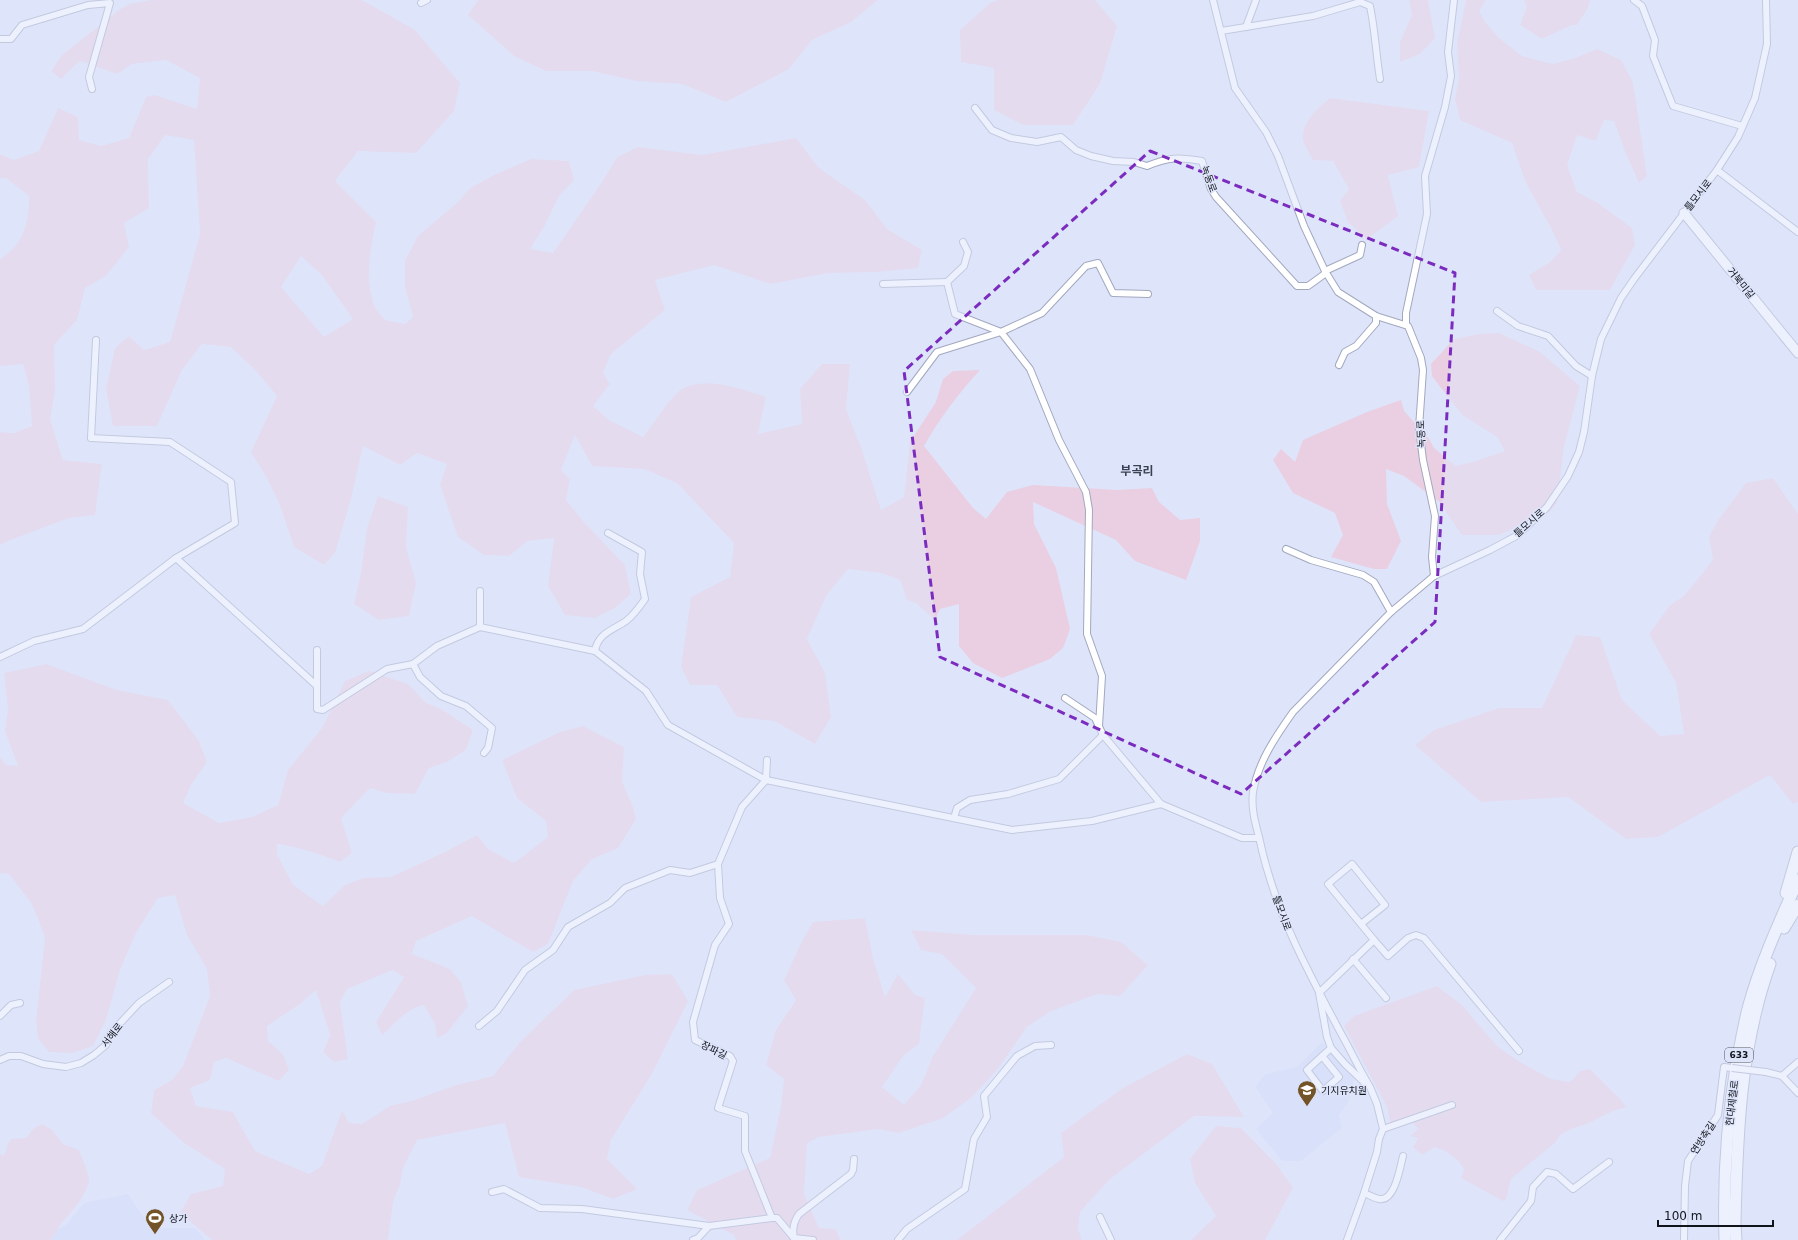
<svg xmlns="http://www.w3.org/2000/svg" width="1798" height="1240" font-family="'DejaVu Sans','Noto Sans KR',sans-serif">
<rect width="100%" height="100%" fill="#dee5fb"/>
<g fill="#d2dbf8">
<polygon points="1322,1042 1354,1079 1349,1101 1339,1115 1342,1128 1301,1161 1282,1161 1256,1129 1273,1113 1255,1087 1265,1074 1297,1067"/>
<polygon points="128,1194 151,1228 195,1228 205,1240 36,1240 66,1225 84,1203"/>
</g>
<g fill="#eacee1" fill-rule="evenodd">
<path d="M 151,0 L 362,0 L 415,30 L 460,83 L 454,111 L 416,153 L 358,151 L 335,181 L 376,222 C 370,249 365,279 374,305 C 376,310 382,316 385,320 L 405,324 L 413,317 L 405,287 L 405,261 L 418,236 L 458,202 L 470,188 L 494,175 L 531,159 L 569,161 L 574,180 L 559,196 L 544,227 L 530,249 L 553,253 L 602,182 L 617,157 L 638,147 L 702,155 L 796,138 L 819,168 L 865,200 L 887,229 L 922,250 L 918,268 L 877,272 L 828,273 L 771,284 L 714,265 L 655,280 L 665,310 L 610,355 L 603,373 L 610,384 L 593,406 L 609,420 L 643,437 C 654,423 663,408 675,395 C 695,372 741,388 766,397 L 758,434 L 802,424 L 800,389 L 822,364 L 850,364 L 846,409 L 862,450 L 881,510 L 904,497 L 910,442 L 936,402 L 943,379 L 953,371 L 980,370 C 959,393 939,419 924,446 L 973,508 L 986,519 L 1007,492 L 1033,485 L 1117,490 L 1152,488 L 1159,502 L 1180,520 L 1200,518 L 1200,541 L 1186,580 L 1135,561 L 1116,540 L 1033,502 L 1034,524 L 1056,568 L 1070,629 L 1063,648 L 1050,659 L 1002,678 L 973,663 L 959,646 L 959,604 L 940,609 L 935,620 L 916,603 L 907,600 L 900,580 L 881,573 L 848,569 L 826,596 L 807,639 L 825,673 L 831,717 L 815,744 L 774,721 L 737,717 L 717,685 L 690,685 L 681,667 L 691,597 L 730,577 L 734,543 L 677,483 L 644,469 L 592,466 L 575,435 L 561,470 L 570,479 L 566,500 L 583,521 L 625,565 L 631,594 L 615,608 L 595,618 L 565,615 L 548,586 L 554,538 L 527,541 L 509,556 L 484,555 L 458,537 L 440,485 L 447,464 L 417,453 L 400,465 L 363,446 L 351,499 L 335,553 L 324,565 L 294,547 L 279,503 L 267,478 L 251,452 L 277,396 L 257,372 L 231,347 L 202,344 L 182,370 L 157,426 L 113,426 L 106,389 L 115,348 L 129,336 L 144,350 L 170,342 L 200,234 L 194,140 L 165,135 L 148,159 L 149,208 L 124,223 L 129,247 L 106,276 L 85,288 L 77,320 L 54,345 L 55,391 L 50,419 L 63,460 L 102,464 L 95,515 L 69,518 L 8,541 L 0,545 L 0,432 L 14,433 L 32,426 L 29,386 L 23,364 L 0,366 L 0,259 C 24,244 29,223 29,196 L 6,178 L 0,178 L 0,154 L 14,160 L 39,151 L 58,108 L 78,117 L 79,140 L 101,146 L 129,138 L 146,97 L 155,95 L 197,109 L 200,78 L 166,60 L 132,64 L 117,74 L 80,61 L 61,79 L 51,71 L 62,55 L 119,10 L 129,4 ZM 301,256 L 321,274 L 353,319 L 324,337 L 281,287 Z"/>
<polygon points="478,0 878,0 851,22 812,40 789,69 726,102 682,84 636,81 592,71 546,71 514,56 468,15"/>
<polygon points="998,0 1095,0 1117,26 1100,84 1073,125 1023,125 994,110 994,68 961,62 960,30 990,3"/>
<polygon points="1409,0 1428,0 1435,38 1420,54 1400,62 1400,42 1412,15"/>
<polygon points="1466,0 1486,0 1479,11 1486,23 1499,38 1522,56 1553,64 1575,58 1597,49 1621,60 1633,82 1647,176 1639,183 1625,152 1614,121 1604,120 1596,141 1577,135 1567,165 1577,192 1598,203 1632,228 1635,245 1610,290 1536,290 1529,275 1550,262 1561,250 1552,230 1525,181 1512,143 1460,120 1455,99 1459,78 1457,44"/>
<polygon points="1524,0 1590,0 1588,8 1577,25 1572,25 1542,39 1520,25 1527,6"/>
<path d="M 1330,98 L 1429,111 L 1419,167 L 1388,175 L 1398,216 L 1367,239 L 1348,222 L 1340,201 L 1349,189 L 1333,161 L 1313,160 C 1310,154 1304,146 1303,140 C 1301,122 1318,108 1330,98 Z"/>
<polygon points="1499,333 1540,352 1580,386 1564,447 1557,503 1546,515 1499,535 1462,535 1448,515 1441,503 1404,476 1386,469 1387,504 1401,541 1387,569 1374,569 1331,557 1343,535 1335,513 1293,493 1273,460 1281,449 1295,462 1303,440 1367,412 1401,400 1404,411 1429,439 1434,448 1456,466 1476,461 1505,451 1497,437 1462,415 1432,376 1431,364 1454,339 1479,334"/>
<polygon points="1773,478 1798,514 1798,802 1793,804 1770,775 1658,837 1626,839 1568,797 1481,802 1415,745 1434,730 1499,708 1542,708 1576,635 1600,637 1622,700 1660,736 1684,734 1676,683 1649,634 1670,605 1684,596 1713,560 1709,537 1718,520 1746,483"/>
<polygon points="378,496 408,507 406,547 416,583 409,616 379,620 354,604 361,573 367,528"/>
<path d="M 46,664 L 117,690 L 168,700 L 199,741 L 207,762 L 191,785 L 183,803 L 219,823 L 252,817 L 278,805 L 288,770 L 322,728 L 345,681 L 369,671 L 408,684 L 426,703 L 441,709 L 473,730 L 466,750 L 447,762 L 429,768 L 415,794 L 387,793 L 370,788 L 341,818 L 352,853 L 340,862 C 319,854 299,847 277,844 L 277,854 L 293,885 L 323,906 L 345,885 L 363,878 L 391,877 L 445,852 L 477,835 L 488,849 L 514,863 L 548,837 L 546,821 L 517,798 L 502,760 L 560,732 L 583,726 L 624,747 L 622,781 L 633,807 L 636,819 L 618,848 L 592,859 L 573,881 L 548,944 L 533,952 L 472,916 L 416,941 L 412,954 L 450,969 L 461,982 L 468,1006 L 447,1033 L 437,1038 L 435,1024 L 424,1005 C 406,1009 396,1023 382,1035 L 376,1022 L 404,977 L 392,970 L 347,989 L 340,1002 L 348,1059 L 334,1062 L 323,1052 L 330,1035 L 316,990 L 300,1004 L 267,1026 L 268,1041 L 283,1054 L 289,1070 L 279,1081 L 226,1058 L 214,1062 L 210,1080 L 190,1088 L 196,1106 L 233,1112 L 255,1151 L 309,1174 L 322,1166 L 342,1110 L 349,1123 L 362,1124 L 390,1106 L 415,1100 L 453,1086 L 493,1076 L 521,1041 L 574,990 L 645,975 L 672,974 L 688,1001 L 653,1072 L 611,1140 L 607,1159 L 637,1189 L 613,1199 L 581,1187 L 519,1177 L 505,1123 L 417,1140 L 403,1168 L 400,1184 L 393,1202 L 388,1240 L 212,1240 L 180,1213 L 191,1194 L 223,1186 L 225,1169 L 184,1143 L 151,1113 L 154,1090 L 172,1080 L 183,1066 L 210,996 L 207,969 L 187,935 L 175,895 L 158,898 L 136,933 L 120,970 L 106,1020 L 93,1046 L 72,1053 L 49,1052 L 38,1038 L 36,1021 L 45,937 L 32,904 L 9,874 L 0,873 L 0,757 L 6,765 L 18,766 L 5,731 L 8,710 L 4,673 Z"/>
<polygon points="865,918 873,958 885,997 898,974 915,995 925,998 919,1044 904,1055 882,1087 904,1105 921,1085 933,1056 976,988 942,954 921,950 911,930 973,935 1087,935 1121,942 1148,965 1120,996 1097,994 1049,1012 1027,1027 997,1070 971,1098 943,1118 899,1133 878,1129 819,1137 807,1143 804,1194 819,1228 835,1229 841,1240 736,1240 734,1235 687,1210 697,1190 770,1158 781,1106 784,1079 766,1065 776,1030 796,1000 784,980 802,941 813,922"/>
<path d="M 1437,986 L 1461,1004 L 1497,1046 L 1520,1062 L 1551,1079 L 1570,1082 L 1580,1071 L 1590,1069 L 1622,1101 L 1626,1107 L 1613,1111 L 1587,1124 L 1571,1129 L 1560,1135 L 1556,1142 L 1511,1179 L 1506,1200 L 1503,1201 L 1461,1178 L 1464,1169 C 1457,1157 1448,1152 1435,1147 L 1422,1155 L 1413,1147 L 1418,1138 L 1410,1136 L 1418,1129 L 1411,1119 L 1391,1126 L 1387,1107 L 1344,1026 L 1354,1016 Z"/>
<polygon points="1187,1054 1212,1064 1244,1117 1194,1116 1110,1179 1080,1212 1078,1229 1082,1240 957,1240 1064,1157 1061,1133 1123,1088"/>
<path d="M 42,1124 L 52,1130 L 63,1144 L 79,1150 C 81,1155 90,1176 89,1179 C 88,1195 70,1213 60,1225 C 56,1231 56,1236 50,1240 L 0,1240 L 0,1154 L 3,1156 C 8,1150 5,1146 11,1139 L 26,1138 L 34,1128 Z"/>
<polygon points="1216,1126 1241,1128 1277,1165 1293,1188 1265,1240 1191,1240 1216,1216 1195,1183 1190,1159"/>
</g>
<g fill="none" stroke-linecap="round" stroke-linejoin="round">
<g stroke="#a2a8be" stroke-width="8">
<g id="street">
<polyline points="1213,0 1235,88 1266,132 1278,156 1304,226 1325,271 1338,292 1376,316 1408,326 1421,358 1423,370 1419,428 1423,460 1435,516 1432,557 1434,576"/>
<polyline points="1634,0 1642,6 1655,40 1653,56 1673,106 1742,126"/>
<polyline points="421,3 427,0"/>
<polyline points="1246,27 1256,0"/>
<path d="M 1221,31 L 1313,16 L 1360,2 L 1370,6 C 1375,30 1376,54 1380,79"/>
<polyline points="0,39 11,39 22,25 88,5 110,3 89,77 92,89"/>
<path d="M 975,108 L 992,130 L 1011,138 L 1037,142 L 1061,137 L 1076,150 L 1091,156 L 1113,161 L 1134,162 L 1147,166 C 1169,157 1179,157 1202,161 L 1211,189 L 1216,197 L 1297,286 L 1308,286 L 1326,273"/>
<polyline points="1717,170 1798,232"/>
<polyline points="963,242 968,252 964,266 947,282 955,314 1001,332 1030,369 1059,440 1086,492 1089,510 1087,634 1102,676 1099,726"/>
<polyline points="1325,271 1360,255 1362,245"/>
<polyline points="883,284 947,282"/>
<polyline points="1497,311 1518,326 1548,336 1576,366 1592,376"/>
<polyline points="1406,325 1406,313 1427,214 1425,176 1445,107 1451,76 1448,52 1454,0"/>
<polyline points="1339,365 1345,352 1356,346 1376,323 1376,316"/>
<polyline points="907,392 937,352 1001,332 1042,313 1086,266 1098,263 1113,293 1148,294"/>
<polyline points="1286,549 1311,560 1363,575 1374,582 1391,612"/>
<polyline points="176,558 317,686"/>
<polyline points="480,627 480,591"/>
<polyline points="317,650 317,709 323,710 387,669 413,664 437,646 480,627 595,651 646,691 668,725 766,780 1012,830 1092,821 1161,804 1242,838 1259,838"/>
<path d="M 595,651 C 598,633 613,630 626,621 C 634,615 640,606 645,599 L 640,574 L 642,552 L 608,533"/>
<polyline points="0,657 34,641 83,629 176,558 235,523 231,482 170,442 91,438 96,340"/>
<polyline points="413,664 420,677 441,696 466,706 492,728 488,748 484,753"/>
<polyline points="1065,698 1095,718 1103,735 1161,804"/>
<polyline points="954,818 957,808 970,800 1008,794 1059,779 1103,735"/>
<polyline points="718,864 720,898 729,924 715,945 693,1022 695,1040 730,1056 733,1061 718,1108 745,1116 745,1151 772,1218 777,1218 794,1238 813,1240"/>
<polyline points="1374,940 1388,956 1408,938 1416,935 1424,938 1519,1051"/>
<polyline points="1353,959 1386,998"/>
<polyline points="0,1016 11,1005 20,1003"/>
<polyline points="479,1026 497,1011 525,970 553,950 568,927 610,903 625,888 670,870 690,873 718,864 742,807 766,780 767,760"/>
<polyline points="1331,1048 1345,1064 1365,1083"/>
<polyline points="1322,1056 1339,1077 1323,1091 1307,1070 1331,1048 1327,1037 1319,993 1374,940 1328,884 1352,864 1385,905 1361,924"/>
<polyline points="0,1060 9,1056 21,1056 43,1064 66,1067 81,1063 94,1055 106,1045 110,1034 139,1003 169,982"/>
<polyline points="1766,1072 1782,1076 1798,1093"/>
<polyline points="1782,1076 1798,1062"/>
<polyline points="1383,1129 1452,1105"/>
<polyline points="492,1192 504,1189 540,1208 582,1209 709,1226 772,1218"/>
<path d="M 1364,1193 C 1369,1195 1374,1198 1379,1199 C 1395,1202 1400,1167 1403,1156"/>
<polyline points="1100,1217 1111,1240"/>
<path d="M 794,1238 C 792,1229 794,1221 799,1214 L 851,1174 L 853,1170 L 854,1159"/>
<polyline points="693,1240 698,1238 709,1226"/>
<polyline points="898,1240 907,1229 965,1189 974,1139 987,1117 984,1096 1017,1056 1035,1046 1051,1045"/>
<path d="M 1347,1240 L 1364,1193 L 1377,1152 L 1379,1139 L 1383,1129 L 1377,1104 L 1370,1087 C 1360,1071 1352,1053 1343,1037 C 1308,972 1274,910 1259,837 C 1255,822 1251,808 1253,792 C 1258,762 1276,736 1293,712 L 1391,612 L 1434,576 L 1490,550 L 1518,535 L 1547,507 L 1568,476 L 1579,452 L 1584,432 L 1592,376 L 1601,339 L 1621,298 L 1634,279 L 1717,170 L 1738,137 L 1755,98 L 1767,44 L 1766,0"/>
<polyline points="1500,1240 1531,1201 1533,1187 1547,1172 1556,1174 1573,1189 1609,1162"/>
<polyline points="1684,1240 1685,1186 1688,1161 1718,1115 1724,1067 1732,1068"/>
</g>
</g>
<g stroke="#a2a8be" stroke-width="11">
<polyline id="secondary" points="1684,213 1798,353"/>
</g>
<g stroke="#a2a8be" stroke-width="13">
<g id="highway">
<polyline points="1786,893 1798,852"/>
<polyline points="1784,928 1798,905"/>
<path d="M 1725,1240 C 1723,1180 1727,1120 1737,1061 C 1741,1043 1744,1023 1749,1005 C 1761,962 1780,921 1798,880"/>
<path d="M 1736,1240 L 1735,1223 C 1737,1136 1740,1047 1770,964"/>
</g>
</g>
<use href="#street" stroke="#fff" stroke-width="6"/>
<use href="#secondary" stroke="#fff" stroke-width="9"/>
<use href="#highway" stroke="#fff" stroke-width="11"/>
<g stroke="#a2a8be" stroke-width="8" stroke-linecap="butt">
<polyline id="street-bridge" points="1732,1068 1766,1072"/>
</g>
<use href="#street-bridge" stroke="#fff" stroke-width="6"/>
</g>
<path d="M0 0H1798V1240H0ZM 1150,151 L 1455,273 L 1435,622 L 1241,794 L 940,657 L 904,371 Z" fill="#dee5fb" fill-opacity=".55" fill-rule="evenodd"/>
<path fill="none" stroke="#7b2cbf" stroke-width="3" stroke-dasharray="8 5" stroke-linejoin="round" d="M 1150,151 L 1455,273 L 1435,622 L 1241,794 L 940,657 L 904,371 Z"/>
<defs>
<g id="school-pin" transform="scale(1)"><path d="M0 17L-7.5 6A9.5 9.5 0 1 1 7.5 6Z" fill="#735429" stroke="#dee5fb"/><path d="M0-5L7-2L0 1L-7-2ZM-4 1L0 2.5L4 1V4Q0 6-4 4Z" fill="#fff"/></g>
<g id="stadium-pin" transform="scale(1)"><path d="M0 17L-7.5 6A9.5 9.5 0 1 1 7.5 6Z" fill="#735429" stroke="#dee5fb"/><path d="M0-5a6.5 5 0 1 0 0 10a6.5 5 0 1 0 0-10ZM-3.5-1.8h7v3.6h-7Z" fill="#fff"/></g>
</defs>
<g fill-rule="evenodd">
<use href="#school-pin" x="1307" y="1090"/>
<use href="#stadium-pin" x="155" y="1218"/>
</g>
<g text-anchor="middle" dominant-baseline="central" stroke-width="3" stroke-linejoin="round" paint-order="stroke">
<rect fill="#dee5fb" stroke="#4f535e" stroke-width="1" x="1725" y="1048" width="28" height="14" rx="3"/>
<g font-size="9" font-weight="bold" fill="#12141b">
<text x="1739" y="1055">633</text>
</g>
<g font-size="10" fill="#12141b" stroke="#dee5fb">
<text transform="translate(1209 179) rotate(70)">녹동로</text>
<text transform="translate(1698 195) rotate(-52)">틀모시로</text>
<text transform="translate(1741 283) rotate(51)">거북미길</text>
<text transform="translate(1421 434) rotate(-92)">녹동로</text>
<text transform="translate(1529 523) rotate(-41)">틀모시로</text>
<text transform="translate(1282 913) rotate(70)">틀모시로</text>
<text transform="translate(112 1035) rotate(-52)">서해로</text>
<text transform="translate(714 1050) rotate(26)">장파길</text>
<text transform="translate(1732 1103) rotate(-83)">현대제철로</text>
<text transform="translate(1703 1138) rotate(-57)">연방축길</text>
</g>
<g font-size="10" fill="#12141b" stroke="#dee5fb" text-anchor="start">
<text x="1321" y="1090">기지유치원</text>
<text x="169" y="1218">상가</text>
</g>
<g font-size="12" font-weight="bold" fill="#3b4052" stroke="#dee5fb">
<text x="1137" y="471">부곡리</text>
</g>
</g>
<path d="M1658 1220v6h115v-6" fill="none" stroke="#12141b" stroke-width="2"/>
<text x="1664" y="1220" font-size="12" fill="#12141b" stroke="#dee5fb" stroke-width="3" paint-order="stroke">100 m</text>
</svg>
